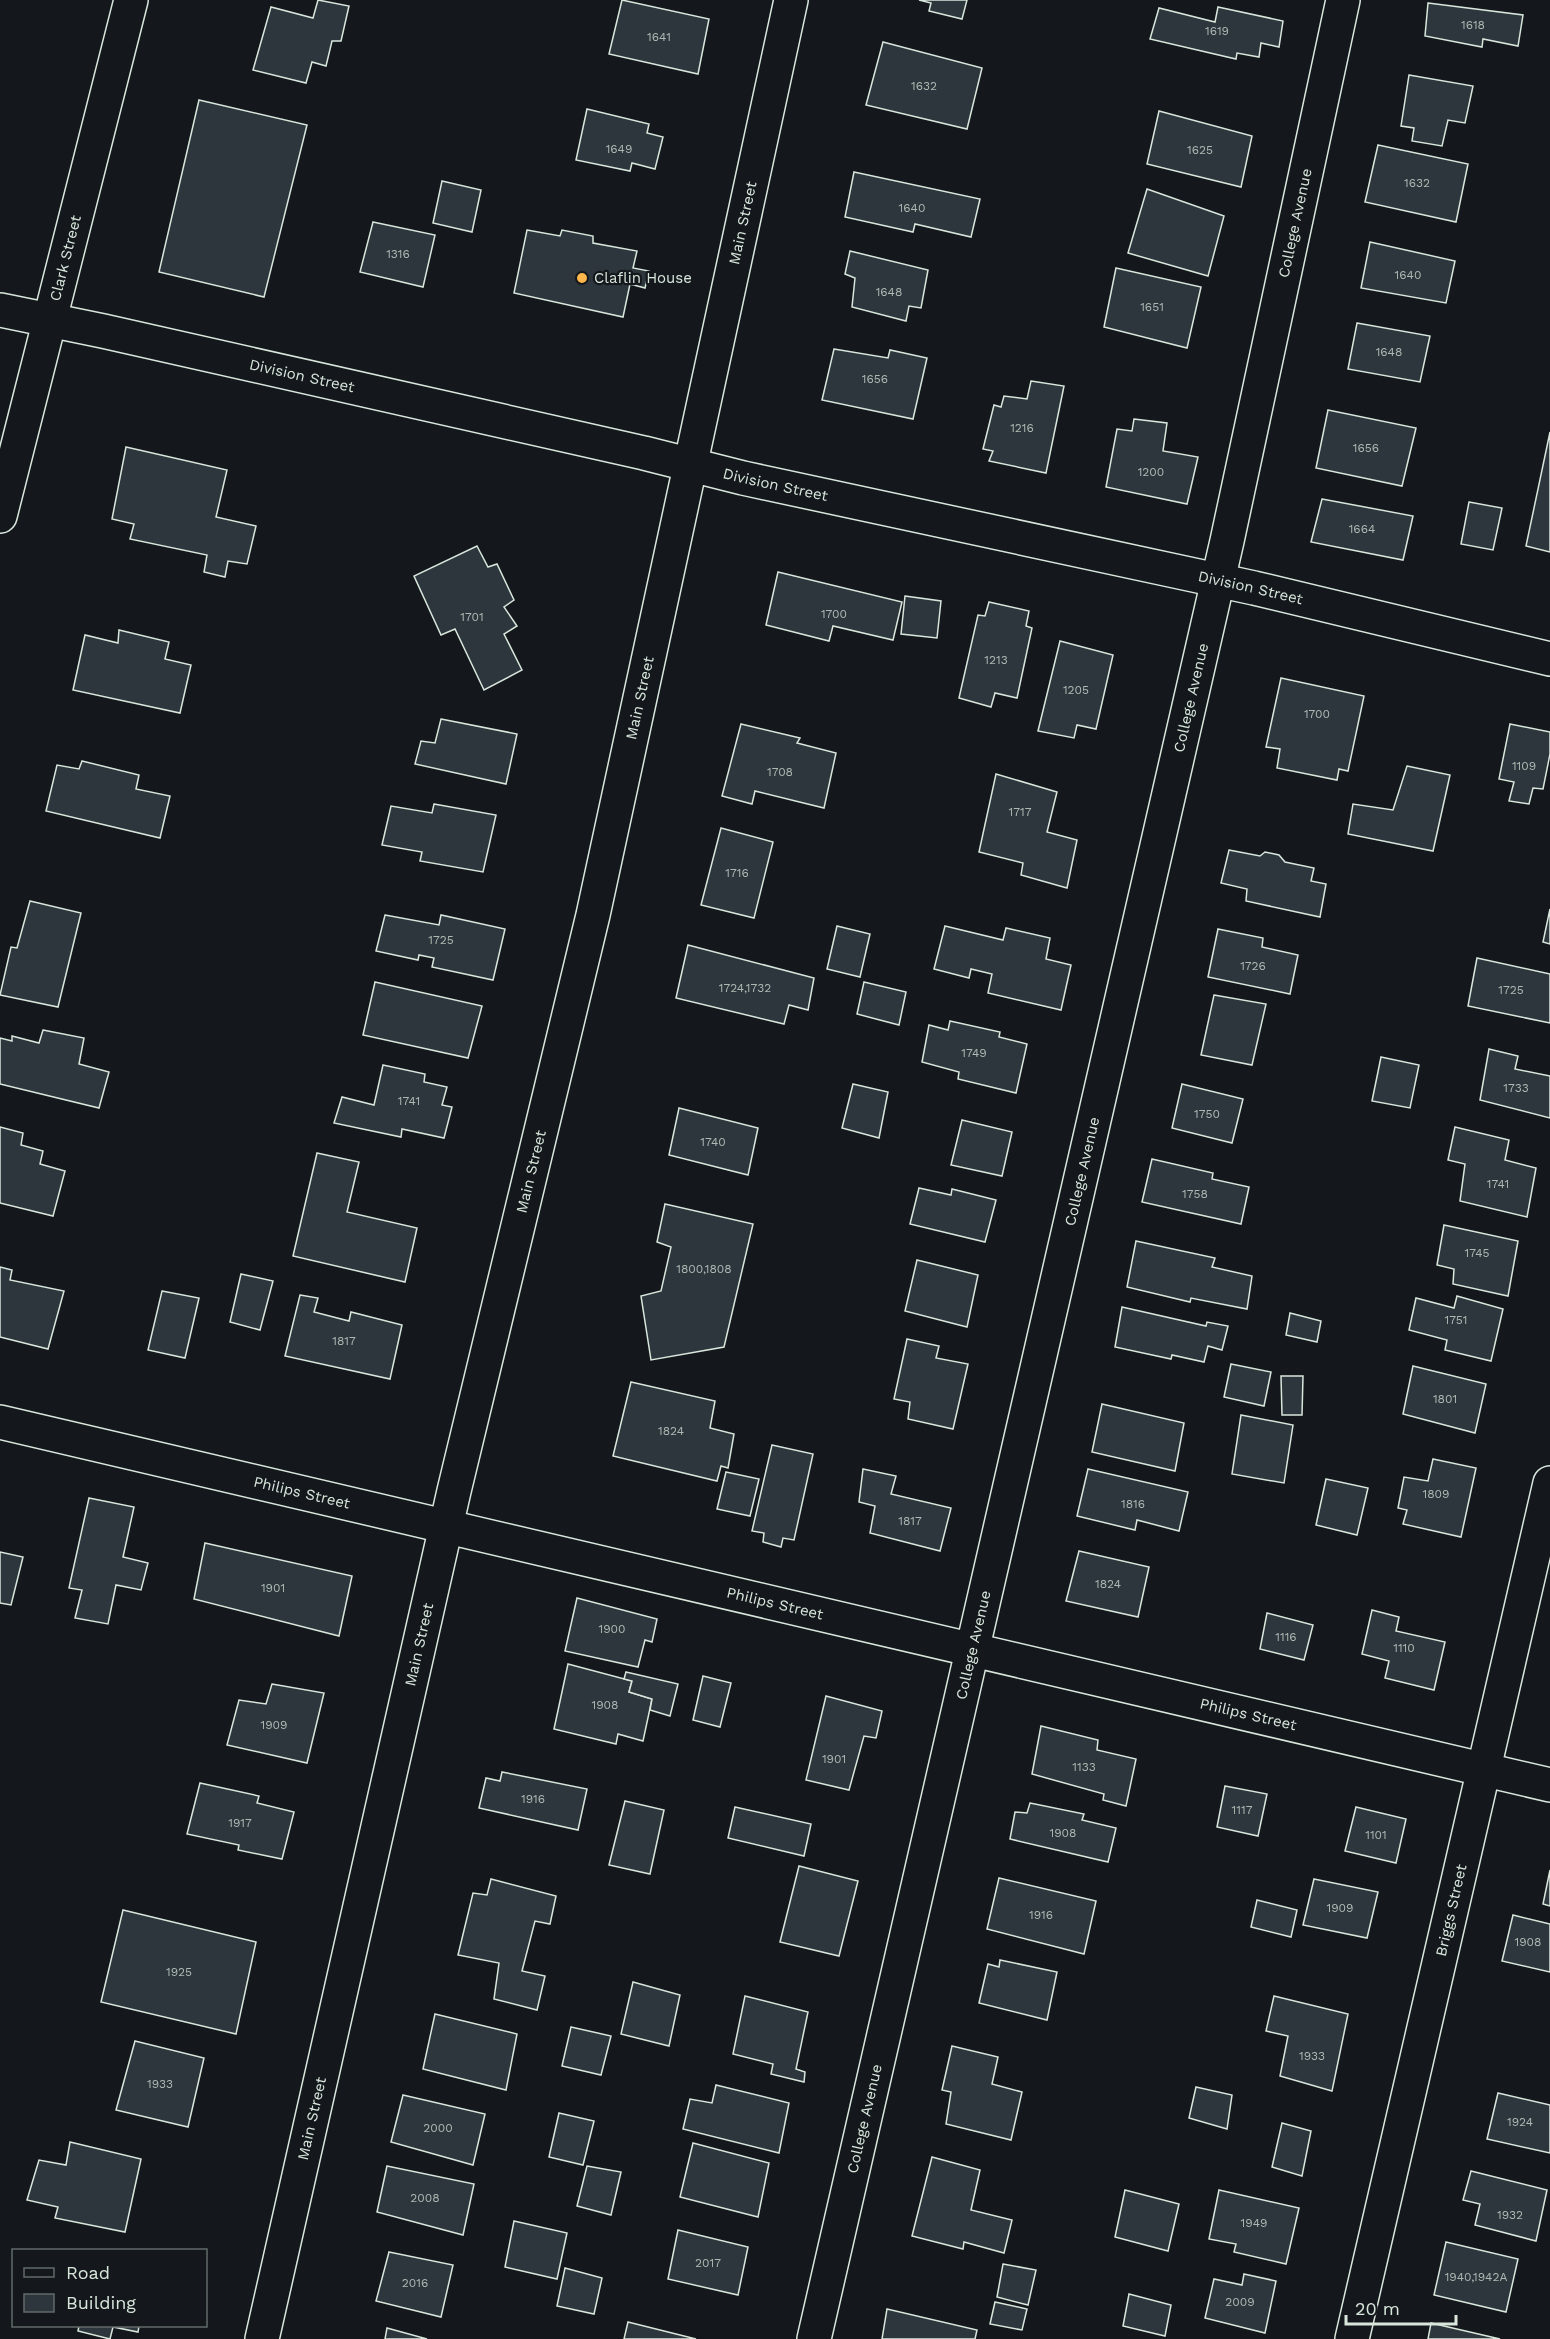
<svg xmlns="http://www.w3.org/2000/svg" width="1550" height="2339" font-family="'Work Sans',sans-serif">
<rect width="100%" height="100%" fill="#14181c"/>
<g fill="#2c363c" stroke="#d8e6dc" stroke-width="1.5">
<polygon points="318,0 349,6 341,41 332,41 326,66 312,62 306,83 253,70 271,7 313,18"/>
<polygon points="622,0 709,19 698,74 609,54"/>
<polygon points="919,0 967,0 962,19 929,11 931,3"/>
<polygon points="1428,3 1523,15 1518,46 1483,39 1482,47 1425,36"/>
<polygon points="1218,7 1283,21 1279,47 1261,43 1259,57 1237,53 1236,59 1150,39 1159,8 1215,22"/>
<polygon points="883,42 982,68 967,129 866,105"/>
<polygon points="1409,75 1473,86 1465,123 1448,120 1442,146 1412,141 1414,128 1401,126"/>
<polygon points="199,100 307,125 264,297 159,272"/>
<polygon points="587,109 649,124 647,133 663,137 655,169 632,163 630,171 576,160"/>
<polygon points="1159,111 1252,136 1241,187 1147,164"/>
<polygon points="1378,145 1468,164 1456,222 1365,202"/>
<polygon points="854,172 980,199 971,237 915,224 913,232 845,217"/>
<polygon points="442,181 481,190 472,232 433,223"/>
<polygon points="1147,189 1224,216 1208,276 1128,253"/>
<polygon points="373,222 435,235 423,287 360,272"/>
<polygon points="527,230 560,236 562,230 593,236 593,243 637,251 633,268 649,271 645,288 630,284 623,317 514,293"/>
<polygon points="1370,242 1455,261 1446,303 1361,288"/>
<polygon points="850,251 928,270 921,308 909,306 906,321 852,307 855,278 845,274"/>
<polygon points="1116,268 1201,287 1187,348 1104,327"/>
<polygon points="1357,323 1430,336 1420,382 1348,369"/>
<polygon points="834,349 888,358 890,350 927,358 913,419 822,400"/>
<polygon points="1031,381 1064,386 1046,473 989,461 993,451 983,449 994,405 1001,407 1004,396 1027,399"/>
<polygon points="1328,410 1416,428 1402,486 1316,468"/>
<polygon points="1134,419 1167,423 1163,451 1198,457 1187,504 1106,487 1117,429 1132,431"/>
<polygon points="1550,432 1550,552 1526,546"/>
<polygon points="126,447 227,470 216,517 256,526 247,564 228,561 225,577 204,572 207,555 130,539 134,524 112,519"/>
<polygon points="1322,499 1413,516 1403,560 1311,542"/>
<polygon points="1469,502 1502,508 1493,550 1461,544"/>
<polygon points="477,546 488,567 497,564 514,600 504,607 517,626 504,634 522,670 484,690 455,629 441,635 414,576"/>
<polygon points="778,572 902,602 893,640 833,626 829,641 766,625"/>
<polygon points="905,596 941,601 937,638 901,634"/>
<polygon points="989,602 1029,611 1026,626 1032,628 1017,698 995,693 991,707 959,698 978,615 985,616"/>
<polygon points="119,630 169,642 165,659 191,665 180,713 73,690 85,635 118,643"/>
<polygon points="1060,641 1113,655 1096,729 1077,725 1074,738 1038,731"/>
<polygon points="1281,678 1364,696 1348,771 1339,769 1337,780 1277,768 1280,749 1266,747"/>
<polygon points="441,719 517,734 506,784 415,764 421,741 435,743"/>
<polygon points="741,724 800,738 797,743 836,753 824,808 755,791 752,804 722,796"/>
<polygon points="1510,724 1550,732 1550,754 1543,789 1533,788 1529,804 1509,801 1514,782 1499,779"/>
<polygon points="82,761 139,775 136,789 170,796 160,838 46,811 57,765 79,769"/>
<polygon points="1407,766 1450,775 1433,851 1348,834 1353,804 1393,810"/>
<polygon points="996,774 1057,792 1047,832 1077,840 1067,888 1021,875 1023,863 979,852"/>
<polygon points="434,804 496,815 483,872 420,861 422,852 382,845 391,806 432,813"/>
<polygon points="721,828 773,842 754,918 701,905"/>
<polygon points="1229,850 1260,856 1265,852 1279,855 1285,862 1314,868 1311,881 1326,884 1320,917 1246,901 1247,889 1221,883"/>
<polygon points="30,901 81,913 58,1007 0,995 11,947 17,948"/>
<polygon points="1550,909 1550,944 1543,942"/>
<polygon points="385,915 439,925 441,915 505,929 493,980 432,967 434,958 419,955 418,960 376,951"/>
<polygon points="837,926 870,934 860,977 827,969"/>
<polygon points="945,926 1003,940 1006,928 1050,938 1046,959 1071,965 1061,1010 988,993 992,974 971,969 969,978 934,969"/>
<polygon points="1218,929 1263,938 1262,947 1298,955 1290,994 1208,977"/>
<polygon points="688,945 814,978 808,1010 789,1005 784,1024 676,998"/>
<polygon points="1477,958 1550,974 1550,1023 1468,1006"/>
<polygon points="375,982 482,1006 468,1058 363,1035"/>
<polygon points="864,982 906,992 899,1025 857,1014"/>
<polygon points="1214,995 1266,1004 1252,1065 1201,1055"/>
<polygon points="950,1021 1000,1032 999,1037 1027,1044 1016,1093 958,1079 959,1072 922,1062 929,1025 948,1030"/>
<polygon points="43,1030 84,1038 79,1064 109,1072 99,1108 0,1084 0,1038 12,1041 12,1036 39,1043"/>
<polygon points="1489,1049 1518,1056 1515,1069 1550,1076 1550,1118 1480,1100"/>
<polygon points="1381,1057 1419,1065 1410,1108 1372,1101"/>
<polygon points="383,1065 425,1074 424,1082 447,1087 442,1105 452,1107 444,1138 402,1129 401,1137 334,1123 342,1097 374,1105"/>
<polygon points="853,1084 888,1092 879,1138 842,1128"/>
<polygon points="1182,1084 1243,1099 1232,1143 1172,1128"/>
<polygon points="679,1108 758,1128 748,1175 669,1155"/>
<polygon points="962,1120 1012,1132 1002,1176 951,1165"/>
<polygon points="0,1127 23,1133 21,1145 43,1151 40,1164 65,1171 53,1216 0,1203"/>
<polygon points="1455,1127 1509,1140 1505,1160 1536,1168 1527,1217 1460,1201 1465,1164 1448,1160"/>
<polygon points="317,1153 359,1162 347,1212 417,1228 405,1282 293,1256"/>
<polygon points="1152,1159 1213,1173 1212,1179 1249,1187 1241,1224 1142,1202"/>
<polygon points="919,1188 951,1195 952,1189 996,1200 985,1242 910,1224"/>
<polygon points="665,1204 753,1224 724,1347 651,1360 641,1296 661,1291 671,1247 657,1242"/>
<polygon points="1444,1225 1518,1241 1508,1296 1453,1284 1454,1269 1437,1265"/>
<polygon points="1136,1241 1215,1258 1212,1267 1252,1276 1247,1309 1191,1298 1190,1302 1127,1287"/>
<polygon points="917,1260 978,1275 967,1327 905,1311"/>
<polygon points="0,1267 12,1270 10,1280 64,1291 48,1349 0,1337"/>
<polygon points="241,1274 273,1281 260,1330 230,1322"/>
<polygon points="162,1291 199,1298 185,1358 148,1350"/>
<polygon points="300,1295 318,1298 314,1312 349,1321 351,1312 402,1325 390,1379 285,1356"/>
<polygon points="1457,1296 1503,1309 1491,1361 1445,1350 1447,1340 1409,1330 1416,1298 1454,1308"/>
<polygon points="1122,1307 1206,1326 1207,1322 1228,1326 1222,1350 1208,1346 1204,1362 1172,1355 1171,1359 1115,1347"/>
<polygon points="1290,1313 1321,1321 1317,1342 1286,1335"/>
<polygon points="907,1339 939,1346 936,1358 968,1364 953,1429 908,1419 910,1402 894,1399"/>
<polygon points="1231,1364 1271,1372 1264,1406 1224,1397"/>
<polygon points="1413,1366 1486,1384 1475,1433 1403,1414"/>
<polygon points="1281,1376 1303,1376 1302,1415 1282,1415"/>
<polygon points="631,1382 715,1401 710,1428 734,1434 728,1468 721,1466 717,1481 613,1456"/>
<polygon points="1102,1404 1184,1423 1175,1471 1092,1452"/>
<polygon points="1241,1415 1293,1425 1284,1483 1232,1474"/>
<polygon points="772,1445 813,1454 794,1540 783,1538 781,1547 763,1542 764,1533 752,1531"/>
<polygon points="1433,1459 1476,1468 1461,1537 1403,1524 1407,1510 1398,1508 1404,1477 1428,1481"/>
<polygon points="863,1469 896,1476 891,1494 951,1508 940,1551 870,1533 875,1506 859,1502"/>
<polygon points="1088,1469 1188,1492 1179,1531 1137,1520 1135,1530 1077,1516"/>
<polygon points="726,1472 759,1479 750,1516 717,1509"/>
<polygon points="1326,1479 1368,1488 1357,1535 1316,1525"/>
<polygon points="89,1498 134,1507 123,1557 148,1563 141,1590 116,1585 108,1624 75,1618 82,1590 69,1588"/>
<polygon points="205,1543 352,1576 339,1636 194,1599"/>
<polygon points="1079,1551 1149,1567 1138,1617 1066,1601"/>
<polygon points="0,1552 23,1557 11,1605 0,1603"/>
<polygon points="577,1598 657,1619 652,1642 645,1640 638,1667 565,1651"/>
<polygon points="1372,1610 1399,1617 1396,1631 1445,1642 1434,1690 1385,1678 1389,1661 1362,1654"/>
<polygon points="1267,1613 1313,1625 1304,1660 1260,1649"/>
<polygon points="568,1664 632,1681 629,1692 652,1699 643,1741 618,1734 616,1744 554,1729"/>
<polygon points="626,1672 678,1684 670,1716 650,1710 652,1699 629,1692 632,1681 624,1679"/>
<polygon points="703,1676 731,1683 720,1727 693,1720"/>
<polygon points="272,1684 324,1693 307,1763 227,1745 239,1700 266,1704"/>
<polygon points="826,1696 882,1711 876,1738 864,1736 849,1790 806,1780"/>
<polygon points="1041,1726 1098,1740 1097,1750 1136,1759 1126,1806 1103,1800 1104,1794 1032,1774"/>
<polygon points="502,1772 587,1789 578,1830 479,1808 486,1778 500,1781"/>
<polygon points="200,1783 259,1796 257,1803 294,1812 282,1859 238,1850 239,1845 187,1834"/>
<polygon points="1225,1786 1267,1794 1258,1836 1217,1827"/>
<polygon points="625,1801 664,1810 650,1874 609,1865"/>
<polygon points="1030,1803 1084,1814 1082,1820 1116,1828 1108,1862 1010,1839 1015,1812 1027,1813"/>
<polygon points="735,1807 811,1824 804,1856 728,1838"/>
<polygon points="1356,1807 1406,1819 1396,1863 1345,1851"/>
<polygon points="799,1866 858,1881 839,1956 780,1942"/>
<polygon points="1550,1870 1550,1906 1543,1904"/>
<polygon points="999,1878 1096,1901 1084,1954 987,1929"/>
<polygon points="491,1879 556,1896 550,1924 535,1921 522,1971 545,1976 537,2010 494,1999 499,1963 458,1955 473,1893 487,1895"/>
<polygon points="1314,1879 1378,1892 1367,1938 1303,1925"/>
<polygon points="1257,1900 1297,1910 1291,1937 1251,1927"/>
<polygon points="123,1910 256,1942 236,2034 101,2002"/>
<polygon points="1513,1915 1550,1924 1550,1972 1502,1961"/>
<polygon points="1000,1960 1057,1972 1047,2020 979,2003 988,1964 999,1967"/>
<polygon points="633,1982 680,1995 669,2046 621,2034"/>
<polygon points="745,1996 808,2012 796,2069 805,2072 804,2082 771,2074 773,2064 733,2054"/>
<polygon points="1274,1996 1348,2014 1332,2091 1280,2076 1288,2036 1266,2031"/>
<polygon points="435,2014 517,2034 506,2090 423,2069"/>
<polygon points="571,2027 611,2036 601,2075 562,2066"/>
<polygon points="135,2041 204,2058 188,2127 116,2110"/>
<polygon points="952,2046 998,2057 992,2084 1022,2092 1011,2140 946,2124 951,2092 942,2090"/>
<polygon points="716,2085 789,2103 779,2153 683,2129 690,2099 712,2103"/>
<polygon points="1196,2087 1232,2095 1227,2129 1189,2118"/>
<polygon points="1498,2093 1550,2105 1550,2153 1487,2139"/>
<polygon points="403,2095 485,2114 473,2165 391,2142"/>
<polygon points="559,2113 594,2121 583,2165 549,2157"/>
<polygon points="1282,2123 1311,2131 1302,2176 1272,2167"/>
<polygon points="70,2142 141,2159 125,2232 55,2218 58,2207 27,2200 39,2160 66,2165"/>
<polygon points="693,2143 769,2163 758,2217 680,2197"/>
<polygon points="932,2157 980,2170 971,2210 1012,2220 1004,2253 964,2242 963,2249 912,2236"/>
<polygon points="387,2166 474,2184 463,2235 377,2212"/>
<polygon points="587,2166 621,2172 611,2215 577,2206"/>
<polygon points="1471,2171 1547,2190 1536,2241 1475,2225 1480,2204 1463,2200"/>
<polygon points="1125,2190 1179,2204 1168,2251 1115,2237"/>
<polygon points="1219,2190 1299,2208 1286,2264 1234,2252 1236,2244 1209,2239"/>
<polygon points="514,2221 567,2233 557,2279 505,2267"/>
<polygon points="678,2230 748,2247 738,2295 668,2279"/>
<polygon points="1446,2242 1518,2259 1506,2312 1434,2295"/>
<polygon points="389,2252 453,2265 441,2317 376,2301"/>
<polygon points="1003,2264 1036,2270 1028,2305 997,2297"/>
<polygon points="565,2268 602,2278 594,2314 557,2306"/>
<polygon points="1244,2274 1276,2281 1265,2333 1205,2318 1214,2279 1242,2285"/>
<polygon points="1129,2294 1171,2305 1165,2336 1123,2326"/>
<polygon points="995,2302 1027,2309 1022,2330 990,2324"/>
<polygon points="887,2309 977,2330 975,2339 882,2339"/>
<polygon points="628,2322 696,2339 624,2339"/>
<polygon points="1431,2323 1500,2339 1428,2339"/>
<polygon points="79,2326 139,2326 138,2332 113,2327 110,2339 78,2331"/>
<polygon points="387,2328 427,2339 385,2339"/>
</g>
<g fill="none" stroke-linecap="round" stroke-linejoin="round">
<g stroke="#d8e6dc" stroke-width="36">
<g id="minor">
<path id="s1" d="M 0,1422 L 1550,1785"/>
<path id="s2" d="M 814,2339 L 1227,541 L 1343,0"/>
<path id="s3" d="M 1352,2339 L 1550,1483"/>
</g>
</g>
<g stroke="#d8e6dc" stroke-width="36">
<g id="secondary">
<path id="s4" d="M 0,310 L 103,331 L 644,453 L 743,478 L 1254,588 L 1550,659"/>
</g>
</g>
<g stroke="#d8e6dc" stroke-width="36">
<g id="primary">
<path id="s5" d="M 0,516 L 131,0"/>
<path id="s6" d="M 262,2339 L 454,1491 L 593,915 L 791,0"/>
</g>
</g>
<use href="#minor" stroke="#14181c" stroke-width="33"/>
<use href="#secondary" stroke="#14181c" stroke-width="33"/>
<use href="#primary" stroke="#14181c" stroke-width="33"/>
</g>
<circle fill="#ffb74d" stroke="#14181c" stroke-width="2" cx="582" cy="278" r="6"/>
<g text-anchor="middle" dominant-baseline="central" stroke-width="4.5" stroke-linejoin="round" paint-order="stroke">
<g font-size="12" fill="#adbab4">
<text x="1473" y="25">1618</text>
<text x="1217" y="31">1619</text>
<text x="659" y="37">1641</text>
<text x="924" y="86">1632</text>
<text x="619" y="149">1649</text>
<text x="1200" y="150">1625</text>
<text x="1417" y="183">1632</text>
<text x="912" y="208">1640</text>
<text x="398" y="254">1316</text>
<text x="1408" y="275">1640</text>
<text x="889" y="292">1648</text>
<text x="1152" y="307">1651</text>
<text x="1389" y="352">1648</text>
<text x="875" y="379">1656</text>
<text x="1022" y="428">1216</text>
<text x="1366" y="448">1656</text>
<text x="1151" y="472">1200</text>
<text x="1362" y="529">1664</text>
<text x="834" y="614">1700</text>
<text x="472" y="617">1701</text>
<text x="996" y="660">1213</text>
<text x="1076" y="690">1205</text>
<text x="1317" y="714">1700</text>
<text x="1524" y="766">1109</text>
<text x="780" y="772">1708</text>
<text x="1020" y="812">1717</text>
<text x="737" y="873">1716</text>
<text x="441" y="940">1725</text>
<text x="1253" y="966">1726</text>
<text x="745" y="988">1724,1732</text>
<text x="1511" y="990">1725</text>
<text x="974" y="1053">1749</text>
<text x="1516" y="1088">1733</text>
<text x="409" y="1101">1741</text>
<text x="1207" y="1114">1750</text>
<text x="713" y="1142">1740</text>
<text x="1498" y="1184">1741</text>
<text x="1195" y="1194">1758</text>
<text x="1477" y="1253">1745</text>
<text x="704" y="1269">1800,1808</text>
<text x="1456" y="1320">1751</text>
<text x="344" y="1341">1817</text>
<text x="1445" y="1399">1801</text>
<text x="671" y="1431">1824</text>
<text x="1436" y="1494">1809</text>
<text x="1133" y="1504">1816</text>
<text x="910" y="1521">1817</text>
<text x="1108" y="1584">1824</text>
<text x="273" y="1588">1901</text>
<text x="612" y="1629">1900</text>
<text x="1286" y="1637">1116</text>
<text x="1404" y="1648">1110</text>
<text x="605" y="1705">1908</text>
<text x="274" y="1725">1909</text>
<text x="834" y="1759">1901</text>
<text x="1084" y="1767">1133</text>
<text x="533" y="1799">1916</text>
<text x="1242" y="1810">1117</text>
<text x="240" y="1823">1917</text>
<text x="1063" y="1833">1908</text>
<text x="1376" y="1835">1101</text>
<text x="1340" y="1908">1909</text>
<text x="1041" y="1915">1916</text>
<text x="1528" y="1942">1908</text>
<text x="179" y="1972">1925</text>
<text x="1312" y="2056">1933</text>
<text x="160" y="2084">1933</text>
<text x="1520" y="2122">1924</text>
<text x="438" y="2128">2000</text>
<text x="425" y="2198">2008</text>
<text x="1510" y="2215">1932</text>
<text x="1254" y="2223">1949</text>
<text x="708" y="2263">2017</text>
<text x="1476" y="2277">1940,1942A</text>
<text x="415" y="2283">2016</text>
<text x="1240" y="2302">2009</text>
</g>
<g font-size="15" fill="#d8e6dc" stroke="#14181c">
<text stroke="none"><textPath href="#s6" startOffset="2170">Main Street</textPath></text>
<text stroke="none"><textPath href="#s2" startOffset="2170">College Avenue</textPath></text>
<text stroke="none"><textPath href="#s5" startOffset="266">Clark Street</textPath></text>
<text stroke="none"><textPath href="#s4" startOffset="309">Division Street</textPath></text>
<text stroke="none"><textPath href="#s4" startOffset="795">Division Street</textPath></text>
<text stroke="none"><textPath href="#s4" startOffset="1281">Division Street</textPath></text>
<text stroke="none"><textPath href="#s6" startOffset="1684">Main Street</textPath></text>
<text stroke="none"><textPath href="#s2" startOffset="1684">College Avenue</textPath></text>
<text stroke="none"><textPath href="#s2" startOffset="1198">College Avenue</textPath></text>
<text stroke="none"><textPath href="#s6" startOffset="1198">Main Street</textPath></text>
<text stroke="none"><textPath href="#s1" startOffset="310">Philips Street</textPath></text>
<text stroke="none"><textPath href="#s1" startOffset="796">Philips Street</textPath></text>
<text stroke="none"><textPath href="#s6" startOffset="712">Main Street</textPath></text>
<text stroke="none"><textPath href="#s2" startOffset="712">College Avenue</textPath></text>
<text stroke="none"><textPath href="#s1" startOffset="1282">Philips Street</textPath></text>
<text stroke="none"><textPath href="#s3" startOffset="440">Briggs Street</textPath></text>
<text stroke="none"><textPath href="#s6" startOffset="226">Main Street</textPath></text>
<text stroke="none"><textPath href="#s2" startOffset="226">College Avenue</textPath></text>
</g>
<g font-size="15" fill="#d8e6dc" stroke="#14181c" text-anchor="start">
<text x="594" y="278">Claflin House</text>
</g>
</g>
<rect x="12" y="2249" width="195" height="78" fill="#14181c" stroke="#626a69" stroke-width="1.5"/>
<rect x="24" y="2268" width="30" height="9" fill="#14181c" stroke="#626a69" stroke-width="1.5"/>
<text x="66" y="2279" font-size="18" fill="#d8e6dc">Road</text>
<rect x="24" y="2294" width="30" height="18" fill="#2c363c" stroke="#626a69" stroke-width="1.5"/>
<text x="66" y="2309" font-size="18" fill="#d8e6dc">Building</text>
<path d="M1346 2315v9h110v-9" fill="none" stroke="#d8e6dc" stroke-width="3"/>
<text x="1355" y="2315" font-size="18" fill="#d8e6dc" stroke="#14181c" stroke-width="4.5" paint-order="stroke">20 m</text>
</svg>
